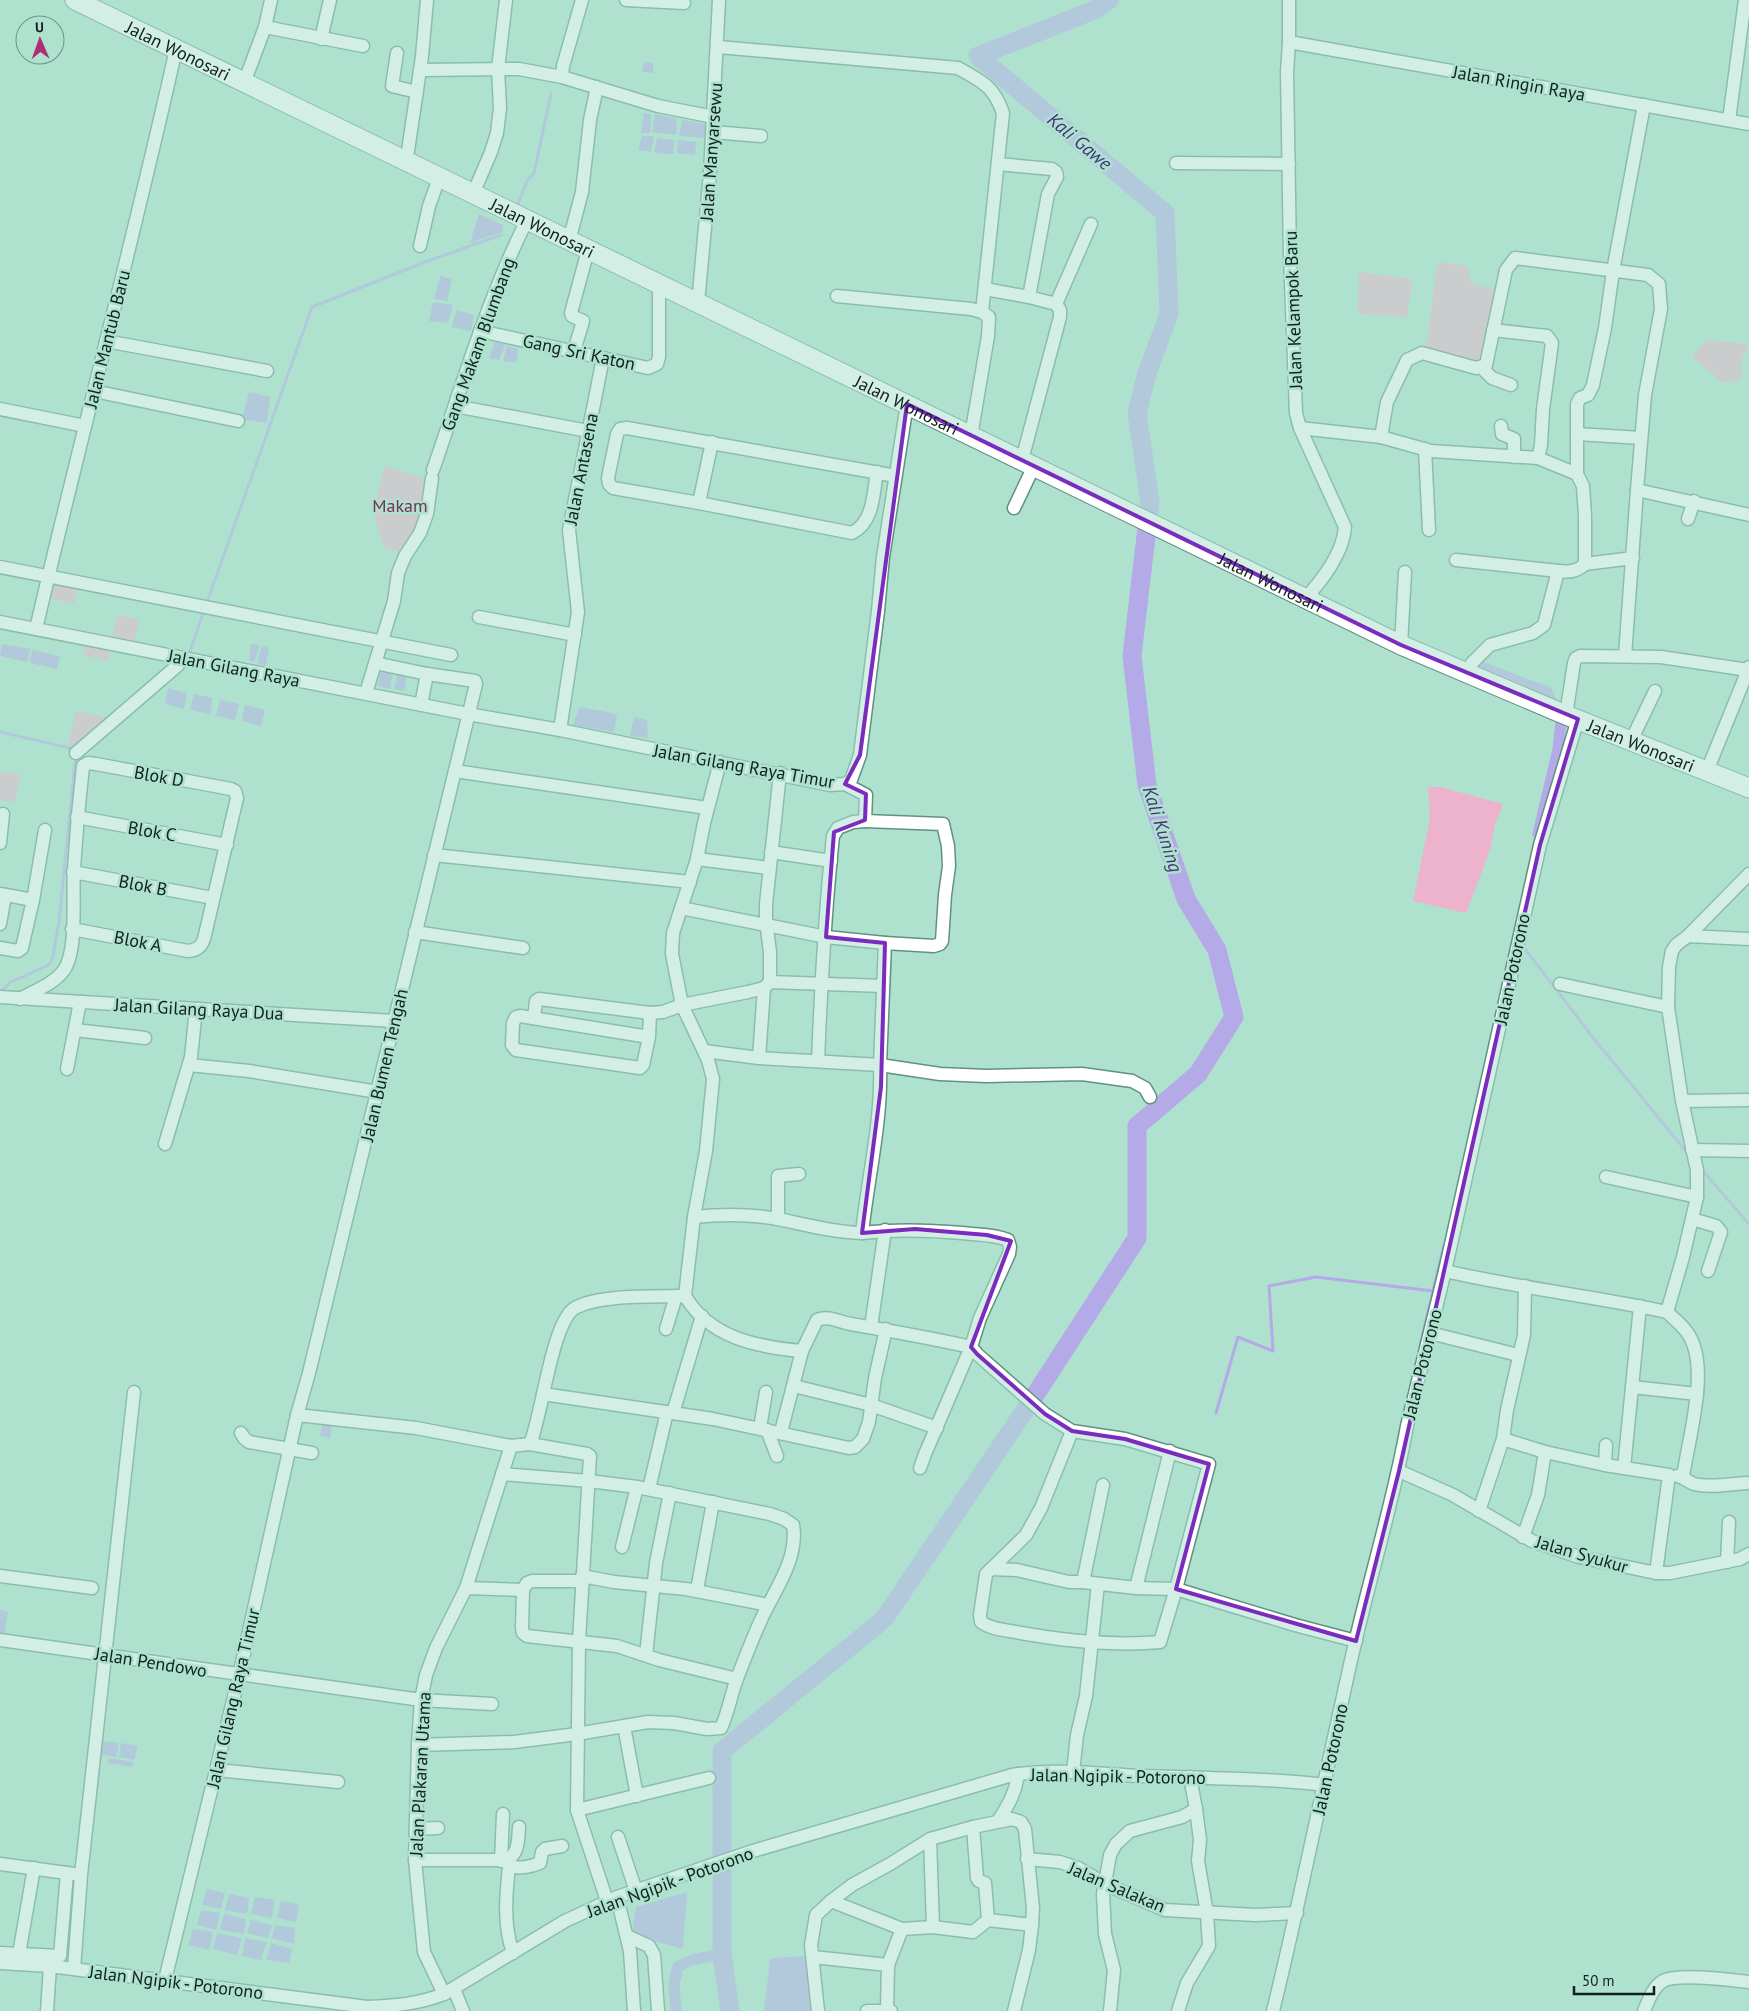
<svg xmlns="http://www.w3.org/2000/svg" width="1749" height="2011" font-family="'PT Sans',sans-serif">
<rect width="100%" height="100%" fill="#afe1cf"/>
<g fill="#edb2cc">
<polygon points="1439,262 1468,266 1471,284 1494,289 1483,363 1426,352 1436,271"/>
<polygon points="1359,272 1413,279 1407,317 1358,314"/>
<polygon points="1706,340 1749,344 1741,359 1741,381 1721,382 1692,357"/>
<path d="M 385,466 L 428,480 C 425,509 416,530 401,553 L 384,547 L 373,512 Z"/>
<polygon points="51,581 78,587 74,604 47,598"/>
<polygon points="117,615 139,619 134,644 112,640"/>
<polygon points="86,640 111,645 108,661 83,655"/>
<polygon points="76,711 107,718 76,747 68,745"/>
<polygon points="0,771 20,774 16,802 0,800"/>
<polygon points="1428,787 1440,787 1503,804 1495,825 1490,850 1466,913 1413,901 1430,819"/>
</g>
<g fill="#b3aae7">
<polygon points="644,62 653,63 653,73 642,72"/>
<polygon points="644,113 651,114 650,133 641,133"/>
<polygon points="655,114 677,119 676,135 652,132"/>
<polygon points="682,120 706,124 704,138 679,136"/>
<polygon points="642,136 654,136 651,152 638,150"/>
<polygon points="657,138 675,140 673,154 654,153"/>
<polygon points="678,140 696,142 695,155 677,153"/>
<polygon points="479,214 503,225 502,232 470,243"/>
<polygon points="440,276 452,279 447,301 434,299"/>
<polygon points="433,302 453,305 448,323 429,321"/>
<polygon points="457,310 474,315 471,331 451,327"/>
<polygon points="495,342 505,345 499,360 489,358"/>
<polygon points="507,346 518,349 516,363 503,361"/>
<polygon points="249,392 270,397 267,423 242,419"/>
<polygon points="2,644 30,649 27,662 0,656"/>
<polygon points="251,644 260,646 254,662 249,661"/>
<polygon points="262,646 269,648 266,666 257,663"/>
<polygon points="32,650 60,656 57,669 30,663"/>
<polygon points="381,670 393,671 390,689 378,686"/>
<polygon points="398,672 407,674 404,691 394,689"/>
<polygon points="168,688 187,693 184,709 165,704"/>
<polygon points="194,694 213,698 210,714 190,710"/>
<polygon points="220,700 239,704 235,720 216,716"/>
<polygon points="245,705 265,710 261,726 242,721"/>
<polygon points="580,707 617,714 614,732 573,725"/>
<polygon points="634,717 647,720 648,738 630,736"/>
<polygon points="323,1422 332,1424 330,1438 320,1436"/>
<polygon points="0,1610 8,1612 4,1636 0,1635"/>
<polygon points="102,1741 119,1743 116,1757 99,1754"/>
<polygon points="121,1743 138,1746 134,1760 119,1757"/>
<polygon points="108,1758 133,1762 133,1767 108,1763"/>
<polygon points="207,1889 225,1893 221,1909 202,1905"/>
<polygon points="687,1892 683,1949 632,1935 636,1907"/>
<polygon points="229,1894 249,1898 247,1914 225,1910"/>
<polygon points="255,1897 275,1900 272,1918 251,1914"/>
<polygon points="281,1901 299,1904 296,1922 277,1918"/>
<polygon points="201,1910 220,1913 216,1930 197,1925"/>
<polygon points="224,1914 246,1919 244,1934 220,1930"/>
<polygon points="251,1920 272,1925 268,1938 247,1933"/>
<polygon points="276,1925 295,1928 294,1944 271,1938"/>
<polygon points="193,1929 213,1932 209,1950 188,1945"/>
<polygon points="217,1933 242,1938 237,1955 213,1949"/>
<polygon points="245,1938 267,1942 261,1960 242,1956"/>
<polygon points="271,1943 292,1949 289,1963 266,1960"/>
<polygon points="804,1956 807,1958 812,2011 764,2011 770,1960 772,1958"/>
</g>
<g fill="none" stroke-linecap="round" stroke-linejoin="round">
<g stroke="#b3aae7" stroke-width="3">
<polyline points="517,207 527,181 534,173 551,94"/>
<polyline points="206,605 312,307 425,262 501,235"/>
<polyline points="189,654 204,611"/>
<polyline points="0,732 70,748"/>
<polyline points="1522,945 1591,1035 1689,1155"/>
<polyline points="0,992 11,982 47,966 51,962 53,956 59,922 75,763 78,757"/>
<polyline points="1701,1169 1749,1224"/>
<polyline points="1420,1346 1444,1245"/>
<polyline points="1216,1413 1238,1337 1273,1351 1269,1286 1316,1277 1433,1291"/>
</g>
<g stroke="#b3aae7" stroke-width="11">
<polyline points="1481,667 1547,692 1561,722 1558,749 1538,834"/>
<polyline points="676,2011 674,1984 678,1966 692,1960 722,1954"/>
</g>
<polyline stroke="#b3aae7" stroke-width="19" points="730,2011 722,1954 722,1751 884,1619 1026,1409 1137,1238 1137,1126 1198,1074 1234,1017 1217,950 1186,899 1147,785 1132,656 1150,502 1137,413 1147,373 1169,314 1165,213 978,56 1094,10 1109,0"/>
<g stroke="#629181" stroke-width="15">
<g id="minor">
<polyline points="626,0 684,3"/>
<path d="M 1289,0 L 1289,42 L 1287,72 L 1290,256 L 1296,413 L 1300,428 L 1345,527 C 1343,554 1322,580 1305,599"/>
<polyline points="265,27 363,46"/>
<polyline points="321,39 330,0"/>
<polyline points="1289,42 1749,124"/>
<path d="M 718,47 L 958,68 C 982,82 993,85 1003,113 L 982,312"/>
<polyline points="397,53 392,86 417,92"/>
<polyline points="421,70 519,69 562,77 658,106 714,117"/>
<polyline points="562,77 563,66 582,0"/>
<polyline points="244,83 265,27 271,0"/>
<polyline points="1729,120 1745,0"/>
<polyline points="713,132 761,136"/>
<polyline points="404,161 408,151 422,56 427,0"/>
<polyline points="1176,163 1289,164"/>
<polyline points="998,164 1052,169 1056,172 1057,177 1048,194 1029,297"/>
<polyline points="473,194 491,152 497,133 500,108 498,69 506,0"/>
<polyline points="569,241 582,192 590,120 597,87"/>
<polyline points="420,246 429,206 439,178"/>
<polyline points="985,289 1029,297 1056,304 1060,310 1060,317 1022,460"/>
<polyline points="837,296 971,309 982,312 989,317 988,336 971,436"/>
<polyline points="698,303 710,173 719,0"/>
<polyline points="1056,304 1091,224"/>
<polyline points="1493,330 1547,336 1552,343 1543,409 1541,445 1538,458"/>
<polyline points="480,331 648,368 657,364 659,357 659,284"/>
<polyline points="106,341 267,371"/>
<polyline points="574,351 583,321 572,316 571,313 588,250"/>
<polyline points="1481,367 1492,378 1511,385"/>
<polyline points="94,391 238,421"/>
<polyline points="455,406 588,431"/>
<polyline points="0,409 85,426"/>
<polyline points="1501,426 1502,434 1514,439 1514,457"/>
<path d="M 1300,428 L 1381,437 L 1431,451 L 1538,458 L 1577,474 L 1583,486 L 1585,516 L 1585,564 C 1576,572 1570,572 1558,571 L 1544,625 L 1533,633 L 1490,645 L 1472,663 L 1466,673"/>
<polyline points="1577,434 1641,438"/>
<polyline points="1381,437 1387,402 1407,360 1422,353 1476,368 1486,365 1506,270 1515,258 1648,275 1659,284 1661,309 1645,395 1637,490 1749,515"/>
<polyline points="1425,449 1429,530"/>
<path d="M 433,470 C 462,386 487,300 527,220"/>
<path d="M 877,472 C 873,494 874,522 852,533 L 699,503 L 613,488 L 609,484 L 608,478 L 617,434 L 620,429 L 627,428 L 885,474 L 895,476"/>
<polyline points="1577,474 1577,404 1580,398 1588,395 1593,385 1605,328 1613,271 1644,105"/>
<polyline points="699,503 712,442"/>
<polyline points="1014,508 1034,466"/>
<polyline points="1688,519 1694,501"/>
<polyline points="1456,560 1558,571"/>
<polyline points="1585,564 1633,558"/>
<polyline points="0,567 451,655"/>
<polyline points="479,617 575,635"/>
<polyline points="0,622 468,714 560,730 830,785 845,784 851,780 860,755 878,611 883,557 907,404"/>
<path d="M 36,629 C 81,435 133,243 176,49"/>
<polyline points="1401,645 1405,572"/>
<polyline points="1625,656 1637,490"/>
<polyline points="366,693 394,601 398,573 405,556 420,533 427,514 432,478"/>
<polyline points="421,705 427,674"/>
<polyline points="1566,715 1574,663 1576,658 1580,656 1661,657 1748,670 1749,667"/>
<polyline points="560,730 578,612 569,530 603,358"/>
<polyline points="1631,741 1655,691"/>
<polyline points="76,753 177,666 184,658"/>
<polyline points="455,771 707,808"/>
<polyline points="1707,771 1748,670"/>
<polyline points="77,817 227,845"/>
<polyline points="0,843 3,814"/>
<polyline points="771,852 831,861"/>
<polyline points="434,855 690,882"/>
<polyline points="697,859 769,868"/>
<polyline points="73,872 213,898"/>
<polyline points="0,894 33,900"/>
<polyline points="681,908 826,937 885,943"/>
<polyline points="0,924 5,895"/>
<polyline points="415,932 523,948"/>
<polyline points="1688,936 1749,939"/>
<polyline points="0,948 18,951 22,948 33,900 45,830"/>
<polyline points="770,982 883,986"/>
<polyline points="1560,984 1668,1007"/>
<polyline points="0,997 394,1021"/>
<path d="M 20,999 C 34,991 54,984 64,970 C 78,950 72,894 74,869 C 76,834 79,800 83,766 L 88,763 L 96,764 L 231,789 L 235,791 L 237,798 L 204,939 C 201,947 197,950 188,951 L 72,929"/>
<polyline points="534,1018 536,1001 539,999 650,1013"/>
<polyline points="75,1030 145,1038"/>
<polyline points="649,1037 520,1016 516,1017 513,1023 512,1045 516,1050 640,1068 643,1065 649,1037 650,1013 663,1012 682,1005 748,992 764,988 770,982 770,952 766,921 766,904 780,773"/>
<polyline points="704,1051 759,1058 880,1065 885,943 934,946 940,944 942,941 945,895 949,866 948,846 943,824 865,821 866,795 845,784"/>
<polyline points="759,1058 764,988"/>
<path d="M 818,1061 C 821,986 825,911 833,836 L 838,828 L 853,822 L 865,821"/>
<polyline points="189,1065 249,1071 378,1092"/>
<polyline points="67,1069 80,1002"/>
<polyline points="1682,1101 1749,1100"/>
<polyline points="165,1144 191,1057 196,1009"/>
<polyline points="1692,1150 1749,1151"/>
<polyline points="1606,1177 1697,1197"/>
<path d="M 694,1217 C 722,1214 750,1214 778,1219 C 807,1225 833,1232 862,1233 C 868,1177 882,1121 880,1065 L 940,1074 L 986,1076 L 1082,1074 L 1132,1081 L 1145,1088 L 1150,1097"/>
<polyline points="778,1219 778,1176 799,1174"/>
<polyline points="1692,1219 1716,1226 1721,1232 1708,1271"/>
<path d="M 862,1233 C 896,1229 928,1230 962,1233 C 978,1235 993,1234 1008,1240 L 1010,1247 L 1009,1254 L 980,1318 L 971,1347 L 977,1354 L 1045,1414 L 1072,1431 L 1125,1439 L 1209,1464 L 1176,1589 L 1160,1642 C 1114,1646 1066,1641 1021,1633 C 1007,1630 992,1630 981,1622 L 980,1615 L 986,1574 L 1026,1535 L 1041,1508 L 1072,1431"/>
<path d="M 1445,1271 C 1518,1288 1593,1296 1667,1312 L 1683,1257 L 1697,1197 L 1697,1170 L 1682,1101 L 1668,1007 L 1669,967 L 1672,951 L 1676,945 L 1688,936 L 1749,874"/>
<polyline points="1525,1286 1524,1335 1507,1410 1503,1439 1545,1452"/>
<path d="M 685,1296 C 710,1338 757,1347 802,1351"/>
<path d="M 1667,1312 C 1673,1318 1681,1324 1686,1331 C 1712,1363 1688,1439 1683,1477"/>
<polyline points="871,1327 885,1230"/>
<polyline points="666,1329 676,1296"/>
<polyline points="1430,1333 1518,1355"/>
<polyline points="794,1386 871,1405 937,1428"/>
<polyline points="1632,1387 1697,1394"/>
<polyline points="543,1394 713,1419 849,1448 855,1447 863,1439 869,1422 875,1378 886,1329"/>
<polyline points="673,1413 702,1316"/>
<path d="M 297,1415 L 416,1428 L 511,1446 L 530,1444 C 542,1416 552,1321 575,1308 C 600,1294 656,1297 685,1296 L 694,1217 L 706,1151 L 713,1079 L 708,1060 L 682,1005 L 672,954 L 673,933 L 697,859 L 704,823 L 720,762"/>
<polyline points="760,1428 766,1392"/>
<polyline points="767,1430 777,1456"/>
<path d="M 781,1432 L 802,1351 L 817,1320 C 829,1315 838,1322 851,1324 C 891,1331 931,1338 971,1347 L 925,1454 L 920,1468"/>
<polyline points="241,1433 244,1438 249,1442 312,1453"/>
<polyline points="530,1444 587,1454 590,1456 579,1641 577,1810 607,1901"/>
<polyline points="1605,1465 1606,1445"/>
<polyline points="1624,1468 1640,1306"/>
<polyline points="1399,1471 1453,1495 1532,1541 1579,1557 1656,1573 1670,1573 1740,1559 1749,1554"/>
<path d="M 1677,1476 C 1684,1477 1688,1482 1694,1484 C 1710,1488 1730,1484 1747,1483"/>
<polyline points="649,1489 667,1412"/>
<polyline points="1479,1511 1503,1439"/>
<polyline points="1523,1537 1538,1495 1545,1452 1605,1465 1669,1475 1656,1573"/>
<polyline points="622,1547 637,1487"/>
<polyline points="1727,1562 1729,1522"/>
<polyline points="991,1569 1017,1570 1069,1582 1083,1582 1136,1588 1176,1589 1295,1625 1356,1641"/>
<polyline points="0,1576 92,1588"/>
<polyline points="582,1576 614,1582 686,1589 768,1605"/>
<polyline points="1083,1582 1103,1485"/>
<polyline points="466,1588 523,1590 527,1583 532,1581 582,1581"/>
<polyline points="1136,1588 1170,1451"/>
<polyline points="523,1590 522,1628 523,1633 527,1636 617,1646 659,1660 737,1679"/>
<polyline points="697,1590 713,1502"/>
<polyline points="0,1640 421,1700 492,1704"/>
<polyline points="646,1655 656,1563 670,1493"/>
<polyline points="624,1726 637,1796"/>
<path d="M 418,1745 L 514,1742 L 577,1734 L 648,1722 L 674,1723 L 707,1729 L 721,1728 C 729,1711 731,1693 738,1676 C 745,1658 752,1640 760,1622 C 773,1592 799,1560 793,1525 L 784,1519 L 770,1514 L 637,1487 L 589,1481 L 502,1474"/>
<polyline points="217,1770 338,1782"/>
<polyline points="1073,1772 1077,1735 1086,1696 1098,1584"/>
<polyline points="577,1810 709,1778"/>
<path d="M 998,1821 C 1008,1806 1016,1792 1018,1774"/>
<polyline points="973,1827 977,1878 979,1881 985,1883 988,1920"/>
<polyline points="416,1829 438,1828"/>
<polyline points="618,1837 636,1891"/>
<polyline points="930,1839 933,1927"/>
<polyline points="1027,1859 1060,1862 1078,1868 1105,1884 1165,1910 1255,1915 1297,1913"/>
<path d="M 415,1860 L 507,1860 C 519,1853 518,1840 519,1827"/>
<path d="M 507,1860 L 509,1866 C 518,1869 531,1867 540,1863 L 542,1852 L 545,1849 L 562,1846"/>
<polyline points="501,1861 503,1814"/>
<polyline points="0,1864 74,1874"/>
<path d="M 509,1866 C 506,1895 503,1924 513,1953"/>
<polyline points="617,1897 630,1951 634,2011"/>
<polyline points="831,1901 902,1929 933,1927 973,1932 988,1920 1032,1925"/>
<polyline points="627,1936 649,1946 654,1955 658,2011"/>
<polyline points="0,1953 60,1956 67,1873"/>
<polyline points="19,1954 34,1868"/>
<polyline points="813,1957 888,1965"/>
<path d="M 0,1963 L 50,1966 L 367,2007 C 394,2006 418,2004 444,1994 L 565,1921 L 617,1897 L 753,1851 L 1012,1775 C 1054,1768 1099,1774 1142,1776 C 1203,1778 1264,1778 1325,1785"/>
<polyline points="74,1969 81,1875 134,1392"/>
<polyline points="165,1980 239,1676 297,1415 309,1373 476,684 475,681 427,674 375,663"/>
<polyline points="454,1989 463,2011"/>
<polyline points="444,1994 424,1952 415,1860 418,1745 421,1700 426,1675 436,1648 466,1588 511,1446"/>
<polyline points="887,2010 888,1965 902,1929"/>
<polyline points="47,2011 50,1966"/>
<polyline points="818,2011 811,1945 816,1915 831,1901 852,1885 890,1864 930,1839 973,1827 1012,1819 1021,1822 1025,1829 1033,1908 1032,1925 1029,1950 1014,2011"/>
<polyline points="867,2011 891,2011"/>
<polyline points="1110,2011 1114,1970 1105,1934 1103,1894 1110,1855 1116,1844 1130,1831 1182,1817 1196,1809 1190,1777"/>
<polyline points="1178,2011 1187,1983 1209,1946 1207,1913 1198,1861 1200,1840 1196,1809"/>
<path d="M 1273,2011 C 1303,1889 1327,1765 1355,1643 C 1372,1570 1394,1499 1407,1426 L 1445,1271 L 1540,845 L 1578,719"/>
<path d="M 1644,2011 C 1648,2001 1653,1987 1663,1981 C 1677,1973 1731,1980 1749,1982"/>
</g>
</g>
<g stroke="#629181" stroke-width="21">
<g id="highway">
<path id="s1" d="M 75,0 L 1401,645 L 1561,713 L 1749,788"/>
</g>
</g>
<use href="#minor" stroke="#fff" stroke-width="12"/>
<use href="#highway" stroke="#fff" stroke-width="19"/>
</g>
<path d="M0 0H1749V2011H0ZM 907,404 L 1401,645 L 1578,719 L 1540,845 L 1399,1471 L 1356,1641 L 1176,1589 L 1209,1464 L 1125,1439 L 1072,1431 L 1045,1414 L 977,1354 L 971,1347 L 1011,1241 L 987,1235 L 915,1229 L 862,1233 L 881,1087 L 885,943 L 826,937 L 834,832 L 865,820 L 866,794 L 845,784 L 860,755 Z" fill="#afe1cf" fill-opacity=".55" fill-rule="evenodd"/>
<path fill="none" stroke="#7b2cbf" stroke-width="4" stroke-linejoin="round" d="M 907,404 L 1401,645 L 1578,719 L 1540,845 L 1399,1471 L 1356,1641 L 1176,1589 L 1209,1464 L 1125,1439 L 1072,1431 L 1045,1414 L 977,1354 L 971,1347 L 1011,1241 L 987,1235 L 915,1229 L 862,1233 L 881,1087 L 885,943 L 826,937 L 834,832 L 865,820 L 866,794 L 845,784 L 860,755 Z"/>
<g text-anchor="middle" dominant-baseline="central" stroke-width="5" stroke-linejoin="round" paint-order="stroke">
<g font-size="18" fill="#0f221c" stroke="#afe1cf">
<text stroke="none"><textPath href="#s1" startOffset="115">Jalan Wonosari</textPath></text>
<text transform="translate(1519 83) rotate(10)">Jalan Ringin Raya</text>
<text transform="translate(711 152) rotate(-86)">Jalan Manyarsewu</text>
<text stroke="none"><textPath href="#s1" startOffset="520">Jalan Wonosari</textPath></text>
<text transform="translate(1293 310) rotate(-92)">Jalan Kelampok Baru</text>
<text transform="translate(107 339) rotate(-76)">Jalan Mantub Baru</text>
<text transform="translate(478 344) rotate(-70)">Gang Makam Blumbang</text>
<text transform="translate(579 352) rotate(12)">Gang Sri Katon</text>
<text stroke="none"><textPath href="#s1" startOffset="925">Jalan Wonosari</textPath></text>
<text transform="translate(581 469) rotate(-79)">Jalan Antasena</text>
<text stroke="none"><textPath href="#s1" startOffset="1330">Jalan Wonosari</textPath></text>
<text transform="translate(234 668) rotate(11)">Jalan Gilang Raya</text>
<text stroke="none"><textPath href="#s1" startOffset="1735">Jalan Wonosari</textPath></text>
<text transform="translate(744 766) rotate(10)">Jalan Gilang Raya Timur</text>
<text transform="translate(159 776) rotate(10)">Blok D</text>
<text transform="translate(152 831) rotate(10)">Blok C</text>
<text transform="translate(143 885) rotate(11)">Blok B</text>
<text transform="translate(138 941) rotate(11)">Blok A</text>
<text transform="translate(1512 969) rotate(-78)">Jalan Potorono</text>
<text transform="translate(199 1009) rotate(3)">Jalan Gilang Raya Dua</text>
<text transform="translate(384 1065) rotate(-77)">Jalan Bumen Tengah</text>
<text transform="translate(1422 1364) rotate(-76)">Jalan Potorono</text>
<text transform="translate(1582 1554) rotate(16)">Jalan Syukur</text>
<text transform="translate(151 1662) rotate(9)">Jalan Pendowo</text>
<text transform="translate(233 1698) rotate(-77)">Jalan Gilang Raya Timur</text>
<text transform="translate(1330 1759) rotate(-78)">Jalan Potorono</text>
<text transform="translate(420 1774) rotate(-87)">Jalan Plakaran Utama</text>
<text transform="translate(1118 1776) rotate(1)">Jalan Ngipik - Potorono</text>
<text transform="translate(670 1882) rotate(-20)">Jalan Ngipik - Potorono</text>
<text transform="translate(1117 1887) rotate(23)">Jalan Salakan</text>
<text transform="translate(176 1982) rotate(7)">Jalan Ngipik - Potorono</text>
</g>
<g font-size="18" fill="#7b2e56" stroke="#afe1cf">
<text x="400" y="505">Makam</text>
</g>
<g font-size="19" font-style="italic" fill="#44337b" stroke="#afe1cf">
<text transform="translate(1080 141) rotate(40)">Kali Gawe</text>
<text transform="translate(1163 829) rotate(72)">Kali Kuning</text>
</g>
</g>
<g transform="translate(40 40) rotate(358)"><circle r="24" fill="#afe1cf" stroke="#6f9587"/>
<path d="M0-4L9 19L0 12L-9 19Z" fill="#af2c76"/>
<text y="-8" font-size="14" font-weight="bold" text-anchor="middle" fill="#0f221c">U</text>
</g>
<path d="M1574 1986v8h80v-8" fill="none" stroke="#0f221c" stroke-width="2.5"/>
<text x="1582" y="1986" font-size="15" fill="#0f221c" stroke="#afe1cf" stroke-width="4" paint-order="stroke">50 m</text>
</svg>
